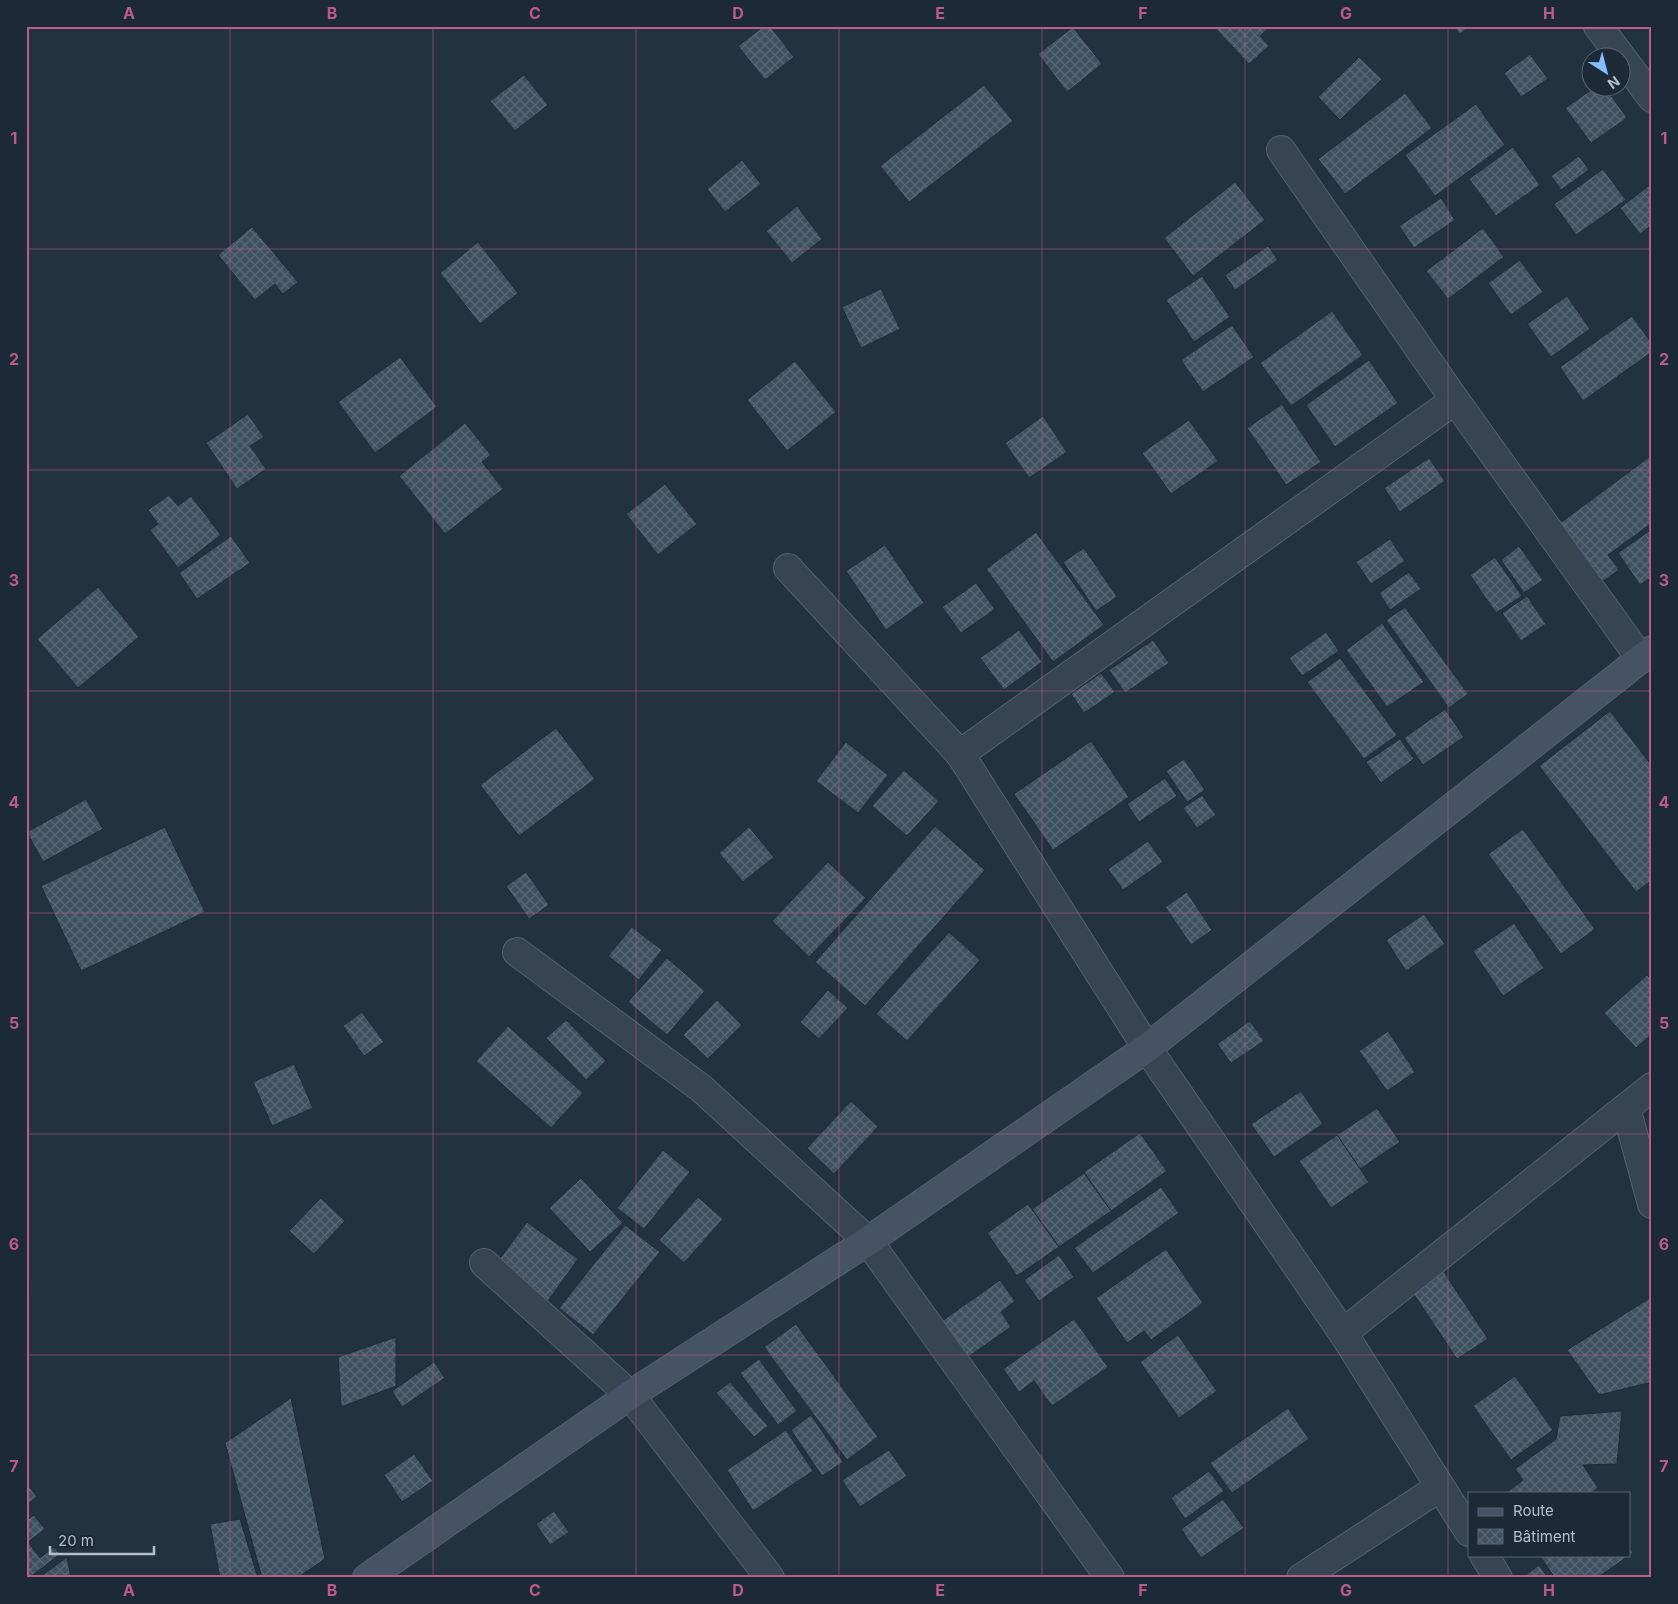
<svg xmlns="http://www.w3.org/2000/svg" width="1678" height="1604" font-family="Inter,sans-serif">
<defs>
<pattern id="building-cross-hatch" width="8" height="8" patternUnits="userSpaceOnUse" patternTransform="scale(1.25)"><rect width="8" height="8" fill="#3e5161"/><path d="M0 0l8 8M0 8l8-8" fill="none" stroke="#586876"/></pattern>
</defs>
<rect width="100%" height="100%" fill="#233241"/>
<g fill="url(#building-cross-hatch)" stroke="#1e2b38">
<polygon points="764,26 770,26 794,57 765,80 738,46"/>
<polygon points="1213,26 1271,26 1260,36 1269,46 1249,64"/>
<polygon points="1453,26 1470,26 1460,34"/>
<polygon points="1073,27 1102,64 1067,92 1038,54"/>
<polygon points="1530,54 1548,79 1521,97 1504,73"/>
<polygon points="1359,57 1382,79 1340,120 1318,97"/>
<polygon points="524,75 548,105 515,131 490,101"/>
<polygon points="984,85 1013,121 909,202 880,166"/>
<polygon points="1594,88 1606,88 1627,118 1591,143 1565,108"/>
<polygon points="1405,93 1432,128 1345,194 1318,159"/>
<polygon points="1476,104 1505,145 1435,196 1405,155"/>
<polygon points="1513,147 1540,185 1496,216 1469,179"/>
<polygon points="1579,156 1589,170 1561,190 1551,176"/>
<polygon points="742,160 761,184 725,212 707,189"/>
<polygon points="1603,169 1626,200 1576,235 1554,204"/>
<polygon points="1235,182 1265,220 1193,276 1164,238"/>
<polygon points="1652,183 1652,225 1640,234 1620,208"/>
<polygon points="1441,198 1455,220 1414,248 1399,226"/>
<polygon points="797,206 822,239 792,263 766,231"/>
<polygon points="252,227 298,282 283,294 275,284 255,300 218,255"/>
<polygon points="1483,228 1504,257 1448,299 1426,271"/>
<polygon points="478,242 518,293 480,324 440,273"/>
<polygon points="1268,246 1278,260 1235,290 1225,275"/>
<polygon points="1520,260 1543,292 1511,315 1488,283"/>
<polygon points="1202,276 1230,317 1194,342 1166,300"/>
<polygon points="881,289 900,329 861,348 842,307"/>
<polygon points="1567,296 1590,329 1551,357 1527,324"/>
<polygon points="1332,311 1363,355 1291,406 1260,363"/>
<polygon points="1632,316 1652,344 1652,352 1583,401 1560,367"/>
<polygon points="1232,325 1254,357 1203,392 1181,360"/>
<polygon points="400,357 437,407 375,453 338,402"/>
<polygon points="1369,360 1398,403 1335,447 1306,405"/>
<polygon points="795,361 836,412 787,451 747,400"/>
<polygon points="1282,404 1321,462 1286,485 1247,428"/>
<polygon points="248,414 264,437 250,446 266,469 237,489 206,443"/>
<polygon points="1043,416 1067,452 1029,478 1005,443"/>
<polygon points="1189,420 1218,461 1171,494 1142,453"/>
<polygon points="465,423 491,455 482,462 503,489 445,534 399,476"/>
<polygon points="1652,455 1652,523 1608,555 1619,570 1599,584 1556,526"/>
<polygon points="1429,458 1445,481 1400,512 1384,488"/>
<polygon points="665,484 697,524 658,555 626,514"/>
<polygon points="169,495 178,506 191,496 221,535 178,568 150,530 158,524 148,510"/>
<polygon points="1652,529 1652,577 1640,585 1618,553"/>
<polygon points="1036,532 1104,625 1053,662 986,569"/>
<polygon points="231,536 250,563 197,599 179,573"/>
<polygon points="1390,539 1405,561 1371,584 1356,562"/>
<polygon points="885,545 924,603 886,630 846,571"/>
<polygon points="1519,546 1543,580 1524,593 1501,560"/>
<polygon points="1084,548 1117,597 1096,611 1063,562"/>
<polygon points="1495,557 1522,596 1496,613 1470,575"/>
<polygon points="1409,572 1421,589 1390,610 1379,593"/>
<polygon points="976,583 995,609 961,633 942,607"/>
<polygon points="98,587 139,637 78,688 37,639"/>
<polygon points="1527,596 1546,624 1521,641 1502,613"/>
<polygon points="1405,607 1468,694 1449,708 1386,620"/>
<polygon points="1382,623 1424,682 1387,707 1346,650"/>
<polygon points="1019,630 1042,662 1004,690 980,658"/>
<polygon points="1326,632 1339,651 1302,676 1289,658"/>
<polygon points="1153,640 1169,663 1125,693 1109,670"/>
<polygon points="1340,658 1397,735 1364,759 1307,682"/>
<polygon points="1101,673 1115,692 1084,713 1071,694"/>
<polygon points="1445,709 1464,737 1423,765 1404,738"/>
<polygon points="1610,711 1652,766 1652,880 1636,892 1539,766"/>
<polygon points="556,728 595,779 519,836 480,785"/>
<polygon points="1400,739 1414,759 1381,783 1366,762"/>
<polygon points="1091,741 1129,797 1053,850 1014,794"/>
<polygon points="846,742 888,775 858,813 816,781"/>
<polygon points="1184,759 1205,790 1187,802 1166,771"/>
<polygon points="904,770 939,801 907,836 872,806"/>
<polygon points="1165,778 1177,796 1139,822 1127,804"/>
<polygon points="1202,795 1216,815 1197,828 1183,808"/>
<polygon points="86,799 103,829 43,862 27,832"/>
<polygon points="935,826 985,870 865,1006 815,962"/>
<polygon points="165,827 205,912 81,971 41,886"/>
<polygon points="749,827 774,857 743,882 719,853"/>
<polygon points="1523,829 1595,929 1561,954 1488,854"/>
<polygon points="1148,841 1163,862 1123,890 1108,869"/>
<polygon points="828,862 866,898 809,957 772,921"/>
<polygon points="526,872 549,905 529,919 506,886"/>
<polygon points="1187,892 1212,930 1191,945 1165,907"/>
<polygon points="1424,914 1445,944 1406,971 1386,940"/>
<polygon points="1514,923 1544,968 1503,996 1473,951"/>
<polygon points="632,927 662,950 639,980 608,956"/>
<polygon points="949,932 980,960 907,1041 876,1014"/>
<polygon points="667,958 705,991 667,1035 628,1002"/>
<polygon points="1647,975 1652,980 1652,1034 1636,1048 1604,1013"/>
<polygon points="828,990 848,1008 819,1039 800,1022"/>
<polygon points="717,1000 742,1025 708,1059 683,1035"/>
<polygon points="362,1012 384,1042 364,1056 343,1026"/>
<polygon points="566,1020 606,1061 586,1080 546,1038"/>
<polygon points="1250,1021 1264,1041 1231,1063 1217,1044"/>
<polygon points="508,1026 583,1093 551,1128 476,1061"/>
<polygon points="1388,1031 1415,1072 1387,1091 1359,1051"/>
<polygon points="294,1064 313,1108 272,1126 253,1082"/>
<polygon points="1301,1091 1323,1124 1274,1157 1251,1124"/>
<polygon points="851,1101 878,1127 834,1174 807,1148"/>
<polygon points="1377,1108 1400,1142 1360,1169 1337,1135"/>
<polygon points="1140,1133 1167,1171 1111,1211 1084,1172"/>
<polygon points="1337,1135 1369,1182 1331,1208 1299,1161"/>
<polygon points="663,1150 690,1172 644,1229 617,1208"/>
<polygon points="1084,1173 1111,1211 1059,1247 1032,1209"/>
<polygon points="581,1178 623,1223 590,1252 549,1208"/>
<polygon points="1161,1187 1179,1213 1093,1273 1074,1248"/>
<polygon points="698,1197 723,1219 684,1263 659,1240"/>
<polygon points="321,1198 345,1221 314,1254 289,1231"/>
<polygon points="1028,1204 1059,1247 1017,1276 987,1233"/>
<polygon points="527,1222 578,1259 548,1301 496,1264"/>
<polygon points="625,1225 660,1252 593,1335 559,1308"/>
<polygon points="1166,1249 1203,1303 1151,1340 1144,1331 1127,1343 1096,1298"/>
<polygon points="1059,1255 1074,1277 1039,1301 1024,1280"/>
<polygon points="26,1259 30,1297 26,1298"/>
<polygon points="1438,1263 1488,1339 1457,1359 1407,1284"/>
<polygon points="1000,1280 1015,1301 1001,1312 1011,1327 968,1357 942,1321"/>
<polygon points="1650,1298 1652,1308 1652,1382 1599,1395 1567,1350"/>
<polygon points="1074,1319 1108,1367 1052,1406 1034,1381 1019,1392 1003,1369"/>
<polygon points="796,1324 878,1437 847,1460 764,1347"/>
<polygon points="1178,1335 1217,1391 1179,1418 1140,1362"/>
<polygon points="396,1337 396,1386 341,1407 338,1357"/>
<polygon points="759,1359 797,1411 778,1425 740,1373"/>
<polygon points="434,1362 445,1378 402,1407 392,1391"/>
<polygon points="1515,1376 1553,1430 1511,1460 1473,1406"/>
<polygon points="730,1382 768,1426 754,1437 716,1393"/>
<polygon points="291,1398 325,1559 297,1578 262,1578 225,1443"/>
<polygon points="1288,1408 1309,1439 1232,1493 1210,1463"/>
<polygon points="1622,1411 1617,1464 1583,1465 1598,1488 1591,1493 1506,1493 1523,1480 1515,1469 1556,1439 1560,1416"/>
<polygon points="811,1415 843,1462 822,1476 791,1430"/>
<polygon points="786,1430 813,1471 753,1511 727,1470"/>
<polygon points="889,1450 907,1476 860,1507 842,1480"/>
<polygon points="414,1454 433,1481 402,1502 384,1475"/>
<polygon points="1209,1471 1224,1491 1185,1519 1171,1498"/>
<polygon points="26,1482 37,1497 26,1505"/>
<polygon points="1223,1499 1244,1528 1201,1558 1181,1529"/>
<polygon points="554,1511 569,1532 550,1545 536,1524"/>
<polygon points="34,1515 45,1529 28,1542 40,1558 54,1547 60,1554 29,1578 26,1578 26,1521"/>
<polygon points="240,1519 258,1578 220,1578 210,1524"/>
<polygon points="1629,1547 1633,1553 1597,1578 1555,1578 1540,1556 1629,1555"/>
<polygon points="67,1557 71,1578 39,1578"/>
<polygon points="1539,1565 1548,1578 1524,1578 1523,1577"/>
</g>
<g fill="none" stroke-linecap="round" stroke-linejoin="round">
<g stroke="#55626f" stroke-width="30">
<g id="street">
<polyline points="1598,26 1652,98"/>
<polyline points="1281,150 1455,400 1641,659"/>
<polyline points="788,568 960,754 1147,1048 1343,1333 1469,1532"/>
<polyline points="960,754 1455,400"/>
<polyline points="517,952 701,1088 868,1241 1110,1578"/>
<polyline points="1626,1108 1652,1204"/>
<polyline points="484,1263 630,1395 770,1578"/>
<polyline points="1343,1333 1652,1087"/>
<polyline points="1484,1555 1498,1578"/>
<polyline points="1301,1578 1440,1487"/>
</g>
</g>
<g stroke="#55626f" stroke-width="30">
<polyline id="secondary" points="367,1578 630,1395 868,1241 1147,1048 1652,650"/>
</g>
<use href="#street" stroke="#374451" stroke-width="28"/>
<use href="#secondary" stroke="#455364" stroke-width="28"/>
</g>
<path fill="none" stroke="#bc5b88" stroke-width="1" stroke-opacity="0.55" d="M 230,26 L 230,1578M 433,26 L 433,1578M 636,26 L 636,1578M 839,26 L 839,1578M 1042,26 L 1042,1578M 1245,26 L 1245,1578M 1448,26 L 1448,1578M 26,249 L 1652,249M 26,470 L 1652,470M 26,691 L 1652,691M 26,913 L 1652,913M 26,1134 L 1652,1134M 26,1355 L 1652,1355"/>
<rect width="1678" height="1604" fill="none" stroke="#1c2936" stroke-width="55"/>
<rect x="1468" y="1492" width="162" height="65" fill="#1c2936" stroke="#596572"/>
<rect x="1478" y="1508" width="25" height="8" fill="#455364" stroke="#596572"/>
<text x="1513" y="1516" font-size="15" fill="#b4bfcc">Route</text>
<rect x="1478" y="1529" width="25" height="15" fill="url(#building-cross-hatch)" stroke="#596572"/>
<text x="1513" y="1542" font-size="15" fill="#b4bfcc">Bâtiment</text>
<g transform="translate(1606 72) rotate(144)"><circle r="24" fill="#1c2936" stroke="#596572"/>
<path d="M0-4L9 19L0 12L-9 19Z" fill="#85beff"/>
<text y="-8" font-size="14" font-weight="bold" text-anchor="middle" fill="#b4bfcc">N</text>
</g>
<path d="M50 1546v8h104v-8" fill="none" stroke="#b4bfcc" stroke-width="2.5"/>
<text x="58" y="1546" font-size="15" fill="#b4bfcc" stroke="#1c2936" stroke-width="4" paint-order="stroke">20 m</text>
<rect x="28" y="28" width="1622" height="1548" fill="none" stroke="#bc5b88" stroke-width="2"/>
<g font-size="16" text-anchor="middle" font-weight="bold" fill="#bc5b88">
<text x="129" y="19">A</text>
<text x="332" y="19">B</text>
<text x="535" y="19">C</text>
<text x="738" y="19">D</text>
<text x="940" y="19">E</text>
<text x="1143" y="19">F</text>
<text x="1346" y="19">G</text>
<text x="1549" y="19">H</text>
<text x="14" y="144">1</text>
<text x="1664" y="144">1</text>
<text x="14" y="365">2</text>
<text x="1664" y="365">2</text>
<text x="14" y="586">3</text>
<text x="1664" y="586">3</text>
<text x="14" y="808">4</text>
<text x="1664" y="808">4</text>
<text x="14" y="1029">5</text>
<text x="1664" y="1029">5</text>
<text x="14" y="1250">6</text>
<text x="1664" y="1250">6</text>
<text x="14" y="1472">7</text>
<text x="1664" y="1472">7</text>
<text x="129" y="1596">A</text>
<text x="332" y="1596">B</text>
<text x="535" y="1596">C</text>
<text x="738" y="1596">D</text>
<text x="940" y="1596">E</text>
<text x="1143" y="1596">F</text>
<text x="1346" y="1596">G</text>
<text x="1549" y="1596">H</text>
</g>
</svg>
